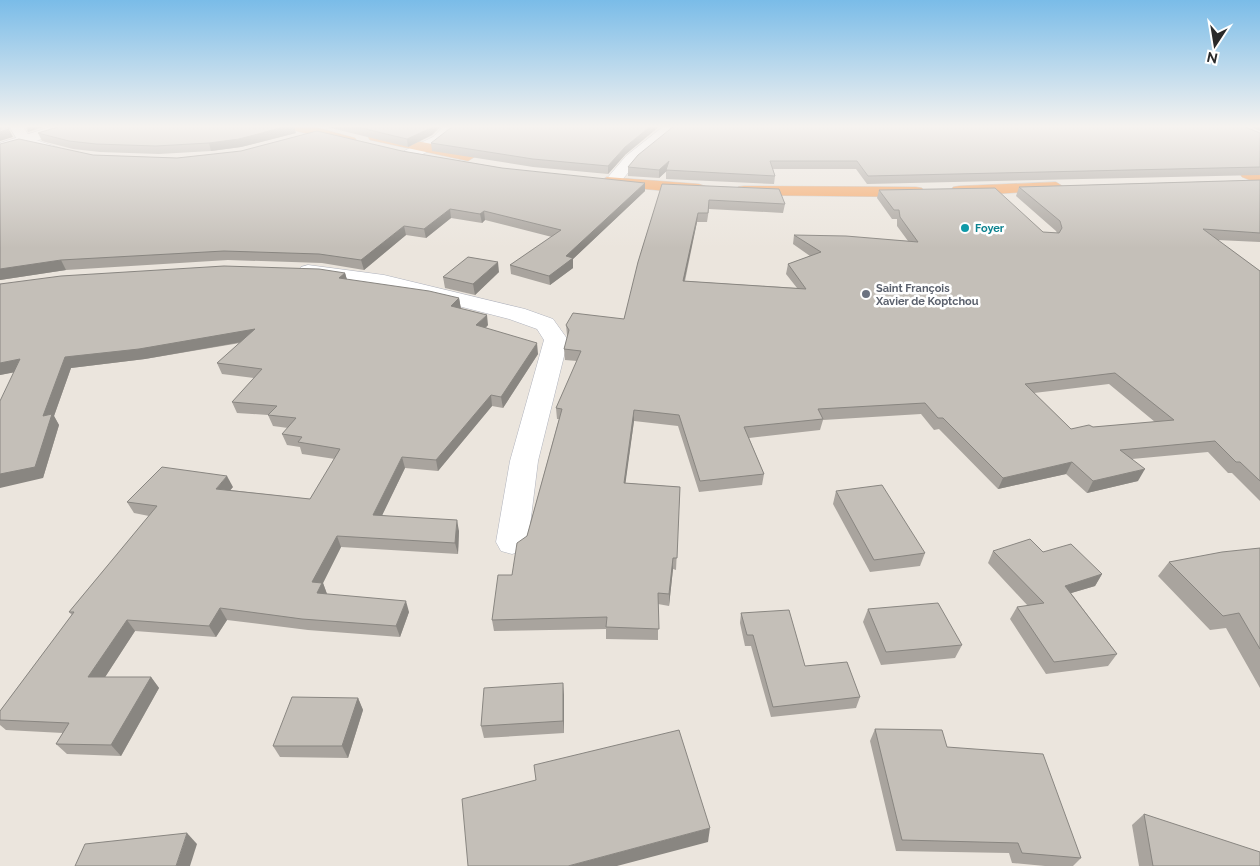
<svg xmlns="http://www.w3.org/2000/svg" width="1260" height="866" font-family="Raleway,sans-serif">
<rect width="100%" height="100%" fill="#ebe5dd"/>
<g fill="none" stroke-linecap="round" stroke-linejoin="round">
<g stroke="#b0b3bd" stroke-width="1">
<g id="street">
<polygon points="9,126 23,126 30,138 60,148 62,151 55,155 20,144"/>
<path d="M 444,126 L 459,126 C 449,139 421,161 404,157 L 402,154 L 404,151 L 433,137 Z"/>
<polygon points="664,126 681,126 637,162 617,186 605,186 603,183 626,156"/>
<polygon points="308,265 384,275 525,309 553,319 568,340 538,461 528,542 523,551 512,554 501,551 496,542 510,461 544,340 537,329 509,319 384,287 301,275 298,271 301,267"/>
</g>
</g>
<g stroke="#b0b3bd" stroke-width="1">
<polygon id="secondary" points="54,126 76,126 74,129 0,152 0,143"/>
</g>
<g stroke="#c3c3c3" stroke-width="1">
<g id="highway">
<polygon points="287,126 311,126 355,138 357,141 350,145 289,129"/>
<polygon points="375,133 468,151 476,156 468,161 370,140 368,137 370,134"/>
<polygon points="1248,169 1260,173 1260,184 1242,177 1240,174 1242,171"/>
<polygon points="607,177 699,184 705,186 707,189 705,192 699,194 601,185 599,182"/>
<polygon points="1056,182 1064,187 1062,190 959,196 953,195 951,191 953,187 959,186"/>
<polygon points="744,186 916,187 922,188 924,192 922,196 916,197 738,195 736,191 738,187"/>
</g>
</g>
<use href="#street" fill="#fff" fill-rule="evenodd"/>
<use href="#secondary" fill="#fff" fill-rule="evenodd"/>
<use href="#highway" fill="#f4a25f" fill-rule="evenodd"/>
</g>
<g fill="#a9a49e" fill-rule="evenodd">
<polygon points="323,126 441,126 432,135 408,147"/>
<polygon points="1249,126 1260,126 1260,131"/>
<polygon points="38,133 296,133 241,147 211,151 159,154 100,152 73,149 42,141"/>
<polygon points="1260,133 1260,175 867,184 856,169 773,169 775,176 774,184 666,179 666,171 659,178 628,176 628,167"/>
<polygon points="431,143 625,155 608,174 533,167 432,151"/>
<polygon points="0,144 93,155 177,158 402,151 502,168 645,191 573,259 573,268 550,285 511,274 510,265 552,237 485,220 482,223 451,218 426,238 406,235 364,270 322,263 228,260 66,270 0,280"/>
<path d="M 1260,180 L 1260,242 L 1217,240 L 1260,271 L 1260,501 L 1232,473 L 1228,473 L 1208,452 L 1132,459 L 1138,481 L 1087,493 L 1066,474 L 998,489 L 939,429 L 934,430 L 921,414 L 823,420 L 820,430 L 749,438 L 764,474 L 762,485 L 699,492 L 678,426 L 634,421 L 625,483 L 680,487 L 676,570 L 673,569 L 669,606 L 658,604 L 658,640 L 606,639 L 606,629 L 494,631 L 492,620 L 512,575 L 527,536 L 559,419 L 557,419 L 556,408 L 577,361 L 565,360 L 564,349 L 568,336 L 567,335 L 566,325 L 624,319 L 662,184 L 785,204 L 783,213 L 709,209 L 707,222 L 697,222 L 685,281 L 797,288 L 786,274 L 788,264 L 810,256 L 793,244 L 794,235 L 908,241 L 897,226 L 897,219 L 892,219 L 877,198 L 879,190 L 1043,232 L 1057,233 L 1056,231 L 1016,196 L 1019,187 ZM 1109,384 L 1155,422 L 1071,429 L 1034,393 Z"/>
<polygon points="499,272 475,295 445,288 443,277"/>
<polygon points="345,273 347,280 459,298 461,309 488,325 486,328 538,354 503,408 492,406 438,471 405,468 382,515 459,531 458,554 341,547 323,583 327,594 409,612 400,637 308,630 227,620 216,637 135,631 105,677 151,677 159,688 121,756 67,754 56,744 63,733 6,730 0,725 0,711 72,615 69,612 149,516 134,513 127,502 233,487 230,490 310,499 335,459 302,454 300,447 287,445 282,434 288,428 273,426 268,415 237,413 232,402 254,378 222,374 217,363 240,343 145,359 71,368 54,416 59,425 43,478 14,372 0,375 0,284"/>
<polygon points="836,491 925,553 920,566 870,572 833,504"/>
<polygon points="1260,548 1260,688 1226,628 1210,630 1158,576 1169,562"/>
<polygon points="993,551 1043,552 1102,574 1095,586 1071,593 1117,654 1108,666 1046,674 1010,619 1017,607 1028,606 988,563"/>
<polygon points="868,609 962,645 955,658 881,665 863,622"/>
<polygon points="741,613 805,666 860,697 856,708 771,717 751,646 745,646 740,623"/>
<polygon points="564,695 564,733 484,738 481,726"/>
<polygon points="358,698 363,710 348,758 280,757 273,746"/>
<polygon points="875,729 947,747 1081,858 1073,866 1045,866 1012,863 1009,853 896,851 870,741"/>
<polygon points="1144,814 1260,866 1139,866 1132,825"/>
</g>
<g fill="#898681">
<polygon points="26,126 46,126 28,132"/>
<polygon points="288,126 294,126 296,133 241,147 211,151 209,143"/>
<polygon points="432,126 441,126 432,135 408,147 407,139"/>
<polygon points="651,126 660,126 625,155 608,174 608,166 625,147"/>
<polygon points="9,129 13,137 0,141 0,132"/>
<polygon points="669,161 669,169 659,178 659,170"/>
<polygon points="645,183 645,191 573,259 573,268 550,285 549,276 566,256"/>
<polygon points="450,209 451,218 426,238 424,229"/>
<polygon points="484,211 485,220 482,223 480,214"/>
<polygon points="698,213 697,222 682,291 683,281"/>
<polygon points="404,226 406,235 364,270 361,260"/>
<polygon points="61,260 66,270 0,280 0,269"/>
<polygon points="498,262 499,272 475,295 473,284"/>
<polygon points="345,273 348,283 339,278"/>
<polygon points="459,298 461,309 451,306"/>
<polygon points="487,315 488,325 477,335 476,325"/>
<polygon points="255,329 259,339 145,359 71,368 54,416 59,425 43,478 0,488 0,474 43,416 65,357"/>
<polygon points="537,343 538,354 503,408 501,397"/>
<polygon points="20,359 27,370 0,375 0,363"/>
<polygon points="491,395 492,406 438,471 436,460"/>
<polygon points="634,410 634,421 624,494 624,483"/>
<polygon points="402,457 405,468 377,526 373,515"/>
<polygon points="1072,462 1066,474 998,489 1003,478"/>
<polygon points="1145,469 1138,481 1087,493 1093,481"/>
<polygon points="227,476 233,487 222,500 216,489"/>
<polygon points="457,520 459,531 458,554 455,543"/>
<polygon points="337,536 341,547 323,583 327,594 322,605 312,582"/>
<polygon points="673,558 673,569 669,606 669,594"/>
<polygon points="1102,574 1095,586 1058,597 1065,586"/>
<polygon points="406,601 409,612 400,637 396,626"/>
<polygon points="220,608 227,620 216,637 209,626"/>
<polygon points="127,620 135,631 98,688 88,677"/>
<polygon points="151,677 159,688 121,756 111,745"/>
<polygon points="563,683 564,695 564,733 563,721"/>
<polygon points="358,698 363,710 348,758 342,746"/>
<polygon points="710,828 708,842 617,866 568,866"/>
<polygon points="187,833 197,844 190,866 176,866"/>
</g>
<g fill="#c4bfb8" stroke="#898681" fill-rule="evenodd">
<polygon points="0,126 8,126 9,129 0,132"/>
<polygon points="61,126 288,126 239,139 209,143 156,146 96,144 69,141 38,133"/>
<polygon points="353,126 432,126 431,128 407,139"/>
<polygon points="453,126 651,126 625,147 608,166 533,159 431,143"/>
<polygon points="674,126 1243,126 1260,133 1260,167 868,176 857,161 770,161 775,176 666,170 669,161 659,170 628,167 638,155"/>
<polygon points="317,131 402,151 502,168 645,183 566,256 573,258 549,276 510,265 561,230 484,211 480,214 450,209 424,229 404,226 361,260 319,254 224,251 61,260 0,269 0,144 19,139 93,155 177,158 241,151"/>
<path d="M 1260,180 L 1260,233 L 1203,229 L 1260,271 L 1260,481 L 1240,462 L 1236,462 L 1215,441 L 1120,450 L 1145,469 L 1093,481 L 1072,462 L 1003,478 L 943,418 L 938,418 L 925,403 L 818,409 L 823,419 L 744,427 L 764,474 L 700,481 L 679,415 L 634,410 L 624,483 L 680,487 L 677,558 L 673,558 L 669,594 L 658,593 L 659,629 L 606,627 L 607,617 L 492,620 L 498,575 L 512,575 L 517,543 L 527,536 L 562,409 L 556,408 L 581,351 L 564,349 L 569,330 L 566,325 L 573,313 L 624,319 L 638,262 L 662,184 L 779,189 L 785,204 L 709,200 L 708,213 L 698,213 L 683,281 L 806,289 L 788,264 L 821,252 L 794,235 L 846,236 L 918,242 L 900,217 L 899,210 L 894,210 L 879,190 L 995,188 L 1043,232 L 1059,233 L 1062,228 L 1060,221 L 1019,187 ZM 1115,373 L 1174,420 L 1093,427 L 1089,425 L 1071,429 L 1025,384 Z"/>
<polygon points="468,257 498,262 473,284 443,277"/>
<polygon points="224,266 319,269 345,273 339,278 429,291 459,298 451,306 487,315 476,325 537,343 501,397 491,395 436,460 402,457 373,515 457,520 455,543 337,536 312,582 322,583 317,593 406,601 396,626 302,619 220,608 209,626 127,620 88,677 151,677 111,745 56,744 69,723 0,720 0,711 74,612 69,612 157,506 127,502 162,467 227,476 216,489 310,499 340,449 298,442 302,437 282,434 296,418 268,415 277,406 232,402 262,369 217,363 255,329 139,349 65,357 43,416 52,414 35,467 0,474 0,401 20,359 0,363 0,284 61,276"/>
<polygon points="882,485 925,553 874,560 836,491"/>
<polygon points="1030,539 1043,552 1071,544 1102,574 1065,586 1117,654 1054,662 1017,607 1044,603 993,551"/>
<polygon points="1260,548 1260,649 1239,613 1223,616 1169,562 1222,552"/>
<polygon points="938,603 962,645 886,652 868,609"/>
<polygon points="789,610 805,666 847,662 860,697 773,707 753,635 747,635 741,613"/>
<polygon points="563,683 563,721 481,726 484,688"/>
<polygon points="292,697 358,698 342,746 273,746"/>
<polygon points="875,729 942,730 947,747 1043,754 1081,858 1022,853 1018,843 902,840"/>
<polygon points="679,730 710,828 568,866 468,866 462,799 536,780 534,765"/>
<polygon points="1144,814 1260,852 1260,866 1153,866"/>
<polygon points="187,833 176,866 75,866 85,844"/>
</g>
<linearGradient id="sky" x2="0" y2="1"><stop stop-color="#7abce8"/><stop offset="0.51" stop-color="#f6f3f0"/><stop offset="1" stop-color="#f6f3f0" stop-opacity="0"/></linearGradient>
<rect width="1260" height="248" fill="url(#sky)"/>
<circle fill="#0f9aa8" stroke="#fff" stroke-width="2" cx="965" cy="228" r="5"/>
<circle fill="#6b7280" stroke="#fff" stroke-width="2" cx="866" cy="294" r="5"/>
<g text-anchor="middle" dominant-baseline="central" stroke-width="5" stroke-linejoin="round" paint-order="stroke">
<g font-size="11" font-weight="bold" fill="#0d838f" stroke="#fff" text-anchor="start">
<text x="975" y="228">Foyer</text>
</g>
<g font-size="11" font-weight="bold" fill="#5b616d" stroke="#fff" text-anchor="start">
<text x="876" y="288">Saint François<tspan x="876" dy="13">Xavier de Koptchou</tspan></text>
</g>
</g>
<g transform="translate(1215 45) rotate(192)" stroke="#ffffff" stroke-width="4" paint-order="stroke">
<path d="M0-4L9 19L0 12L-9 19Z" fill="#2a2a2a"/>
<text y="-8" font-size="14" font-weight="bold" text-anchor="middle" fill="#2a2a2a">N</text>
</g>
</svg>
